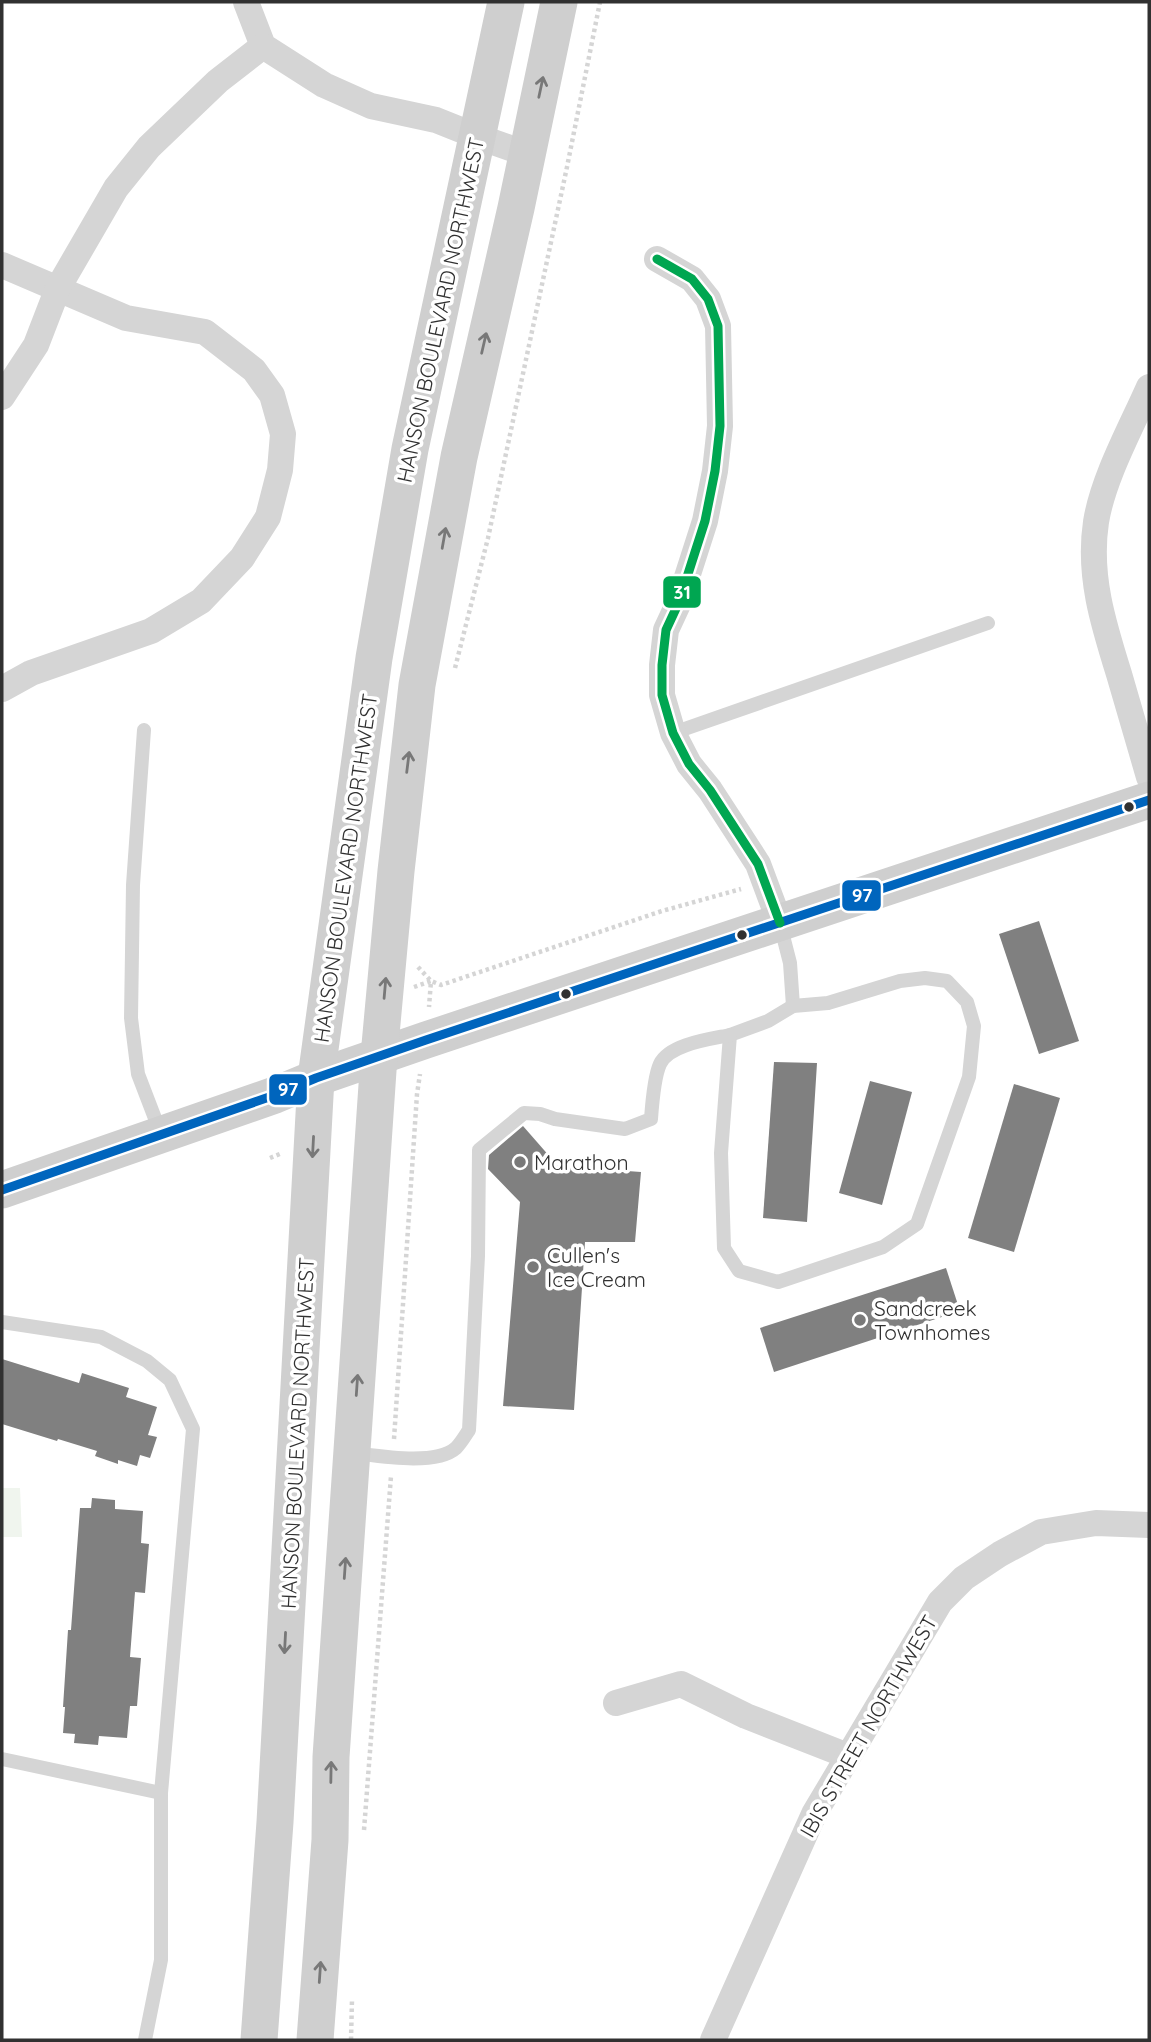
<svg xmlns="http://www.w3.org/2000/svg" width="1151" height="2042" font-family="Quicksand,sans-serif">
<rect width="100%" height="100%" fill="#fff"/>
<polygon fill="#f0f5ee" points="2,1488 20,1488 22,1537 2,1537"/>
<g fill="#808080">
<polygon points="1039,921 1079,1041 1039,1054 999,934"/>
<polygon points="774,1062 817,1063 807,1222 763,1218"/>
<polygon points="870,1081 912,1092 882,1205 839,1193"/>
<polygon points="1014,1084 1060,1098 1014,1252 968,1238"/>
<polygon points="523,1126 558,1166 641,1172 635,1242 585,1242 574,1410 503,1406 520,1202 488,1169 489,1155"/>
<polygon points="946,1268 960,1311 774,1372 760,1328"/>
<polygon points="2,1359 79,1383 82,1373 129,1388 126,1397 157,1407 148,1435 157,1437 150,1458 140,1455 137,1466 118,1460 118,1464 95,1456 97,1451 58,1439 57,1441 2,1424"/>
<polygon points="92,1498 115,1500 115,1509 143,1511 141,1543 149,1544 145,1593 135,1592 130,1657 141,1658 137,1706 130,1706 127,1738 99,1736 98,1745 74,1743 75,1734 63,1733 65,1707 63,1707 68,1630 71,1630 80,1508 91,1508"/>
</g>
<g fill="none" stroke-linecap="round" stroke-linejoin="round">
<g stroke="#d5d5d5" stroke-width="4.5" stroke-dasharray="3.5 3.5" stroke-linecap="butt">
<polyline points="455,668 488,538 567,167 600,2"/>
<polyline points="418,967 431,981 441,985 662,911 741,889"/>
<polyline points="414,987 431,981 429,1007"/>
<polyline points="270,1158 282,1153"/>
<polyline points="394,1439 417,1094 420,1074"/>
<polyline points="364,1830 391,1476"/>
<polyline points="351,2040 352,1999"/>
</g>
<g stroke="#d5d5d5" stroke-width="14">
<polyline points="144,730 133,885 131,1018 138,1074 161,1134"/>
<polyline points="673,733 988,623"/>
<polyline points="780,924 790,963 793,1006"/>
<polygon points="925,978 947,981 967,1002 974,1026 969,1077 917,1224 883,1247 778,1282 739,1271 724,1248 721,1153 730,1035 768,1021 793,1006 828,1003 900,981"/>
<polyline points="2,1322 101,1337 147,1361 170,1380 193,1429 161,1793 161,1960 145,2040"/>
<path d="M 354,1453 C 379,1456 436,1466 456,1448 C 461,1443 465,1436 469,1430 L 478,1256 L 479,1150 L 524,1113 L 540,1114 L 555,1119 L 625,1129 L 651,1119 C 652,1105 654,1077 660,1064 C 669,1044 711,1039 730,1035"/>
<polyline points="2,1759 161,1793"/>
</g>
<g stroke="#d5d5d5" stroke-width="26">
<polyline points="246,2 263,46 324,85 371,106 436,120 476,136 527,154"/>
<polyline points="657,259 692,279 708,299 718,326 720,426 715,471 705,521 679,602 666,630 662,665 662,695 673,733 689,764 710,790 758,864 780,923"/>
<polyline points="2,265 126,318 205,332 254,370 272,395 283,434 280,470 268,517 242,558 201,601 151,631 31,673 2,689"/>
<path d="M 1149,387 C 1131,428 1103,478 1096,522 C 1088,575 1103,623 1119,674 C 1129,708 1139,742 1149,777"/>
<polyline points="2,397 36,345 58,288 116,188 149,147 218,81 263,46"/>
<polyline points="616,1703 681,1684 746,1716 848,1756"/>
<polyline points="713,2040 814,1814 940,1602 964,1578 1000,1554 1041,1532 1096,1523 1149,1525"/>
</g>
<g stroke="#cfcfcf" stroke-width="37">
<polyline points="2,1190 275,1095 316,1078 426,1040 1149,800"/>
<polyline points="259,2040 275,1822 316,1078 374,658 410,449 506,2"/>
<polyline points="315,2040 330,1840 331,1757 379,1056 396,871 417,685 459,457 516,208 559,2"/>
</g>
<g stroke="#fff" stroke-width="14">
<polyline id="bus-1" points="2,1190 275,1095 316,1078 426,1040 1149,800"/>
</g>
<g stroke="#fff" stroke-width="14">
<polyline id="bus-2" points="657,259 692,279 708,299 718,326 720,426 715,471 705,521 679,602 666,630 662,665 662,695 673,733 689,764 710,790 758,864 780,923"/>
</g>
<use href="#bus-1" stroke="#0065bd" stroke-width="9"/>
<use href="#bus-2" stroke="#00a651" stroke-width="9"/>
</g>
<defs><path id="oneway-shaft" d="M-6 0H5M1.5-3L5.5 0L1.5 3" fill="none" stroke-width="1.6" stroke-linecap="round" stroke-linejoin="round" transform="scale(1.75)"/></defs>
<g stroke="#787878">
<use href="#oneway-shaft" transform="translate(541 87) rotate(-78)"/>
<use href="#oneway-shaft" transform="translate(484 343) rotate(-77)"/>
<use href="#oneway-shaft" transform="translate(444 538) rotate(-80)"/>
<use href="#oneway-shaft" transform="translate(408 762) rotate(-83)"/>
<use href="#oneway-shaft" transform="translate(385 988) rotate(-85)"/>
<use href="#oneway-shaft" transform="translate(313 1147) rotate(93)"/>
<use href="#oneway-shaft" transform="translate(357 1385) rotate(-86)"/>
<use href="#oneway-shaft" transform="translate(345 1568) rotate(-86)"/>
<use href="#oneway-shaft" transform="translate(285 1643) rotate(93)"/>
<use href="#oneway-shaft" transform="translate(331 1772) rotate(-89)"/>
<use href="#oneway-shaft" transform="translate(320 1972) rotate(-86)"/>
</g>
<g fill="#313131" stroke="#fff" stroke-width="2.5">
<circle cx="1129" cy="807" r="6"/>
<circle cx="742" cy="935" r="6"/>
<circle cx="566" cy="994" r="6"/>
</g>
<g fill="#797979" stroke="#fff" stroke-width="2.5">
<circle cx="520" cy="1162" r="7"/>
<circle cx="533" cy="1267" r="7"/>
<circle cx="860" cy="1320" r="7"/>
</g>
<g text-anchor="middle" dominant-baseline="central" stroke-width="7" stroke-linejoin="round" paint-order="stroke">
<g font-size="21" fill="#313131" stroke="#fff">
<text transform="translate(440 310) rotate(-78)">HANSON BOULEVARD NORTHWEST</text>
<text transform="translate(345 868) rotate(-82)">HANSON BOULEVARD NORTHWEST</text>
<text transform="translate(297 1433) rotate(-87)">HANSON BOULEVARD NORTHWEST</text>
<text transform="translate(868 1726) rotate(-60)">IBIS STREET NORTHWEST</text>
</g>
<g font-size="21" fill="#313131" stroke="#fff" text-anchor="start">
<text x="534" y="1162">Marathon</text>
<text x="547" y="1255">Cullen's<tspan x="547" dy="24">Ice Cream</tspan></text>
<text x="874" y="1308">Sandcreek<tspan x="874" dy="24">Townhomes</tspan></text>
</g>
</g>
<g stroke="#fff" stroke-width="2.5">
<rect x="662" y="575" width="40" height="34" rx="7" fill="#00a651"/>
<rect x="841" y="879" width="41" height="33" rx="7" fill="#0065bd"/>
<rect x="268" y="1073" width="40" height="33" rx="7" fill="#0065bd"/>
</g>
<g font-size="19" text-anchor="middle" font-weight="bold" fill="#fff">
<text x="682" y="599">31</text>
<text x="862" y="902">97</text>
<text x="288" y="1096">97</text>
</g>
<rect width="1151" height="2042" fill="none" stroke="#313131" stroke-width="7"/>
</svg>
